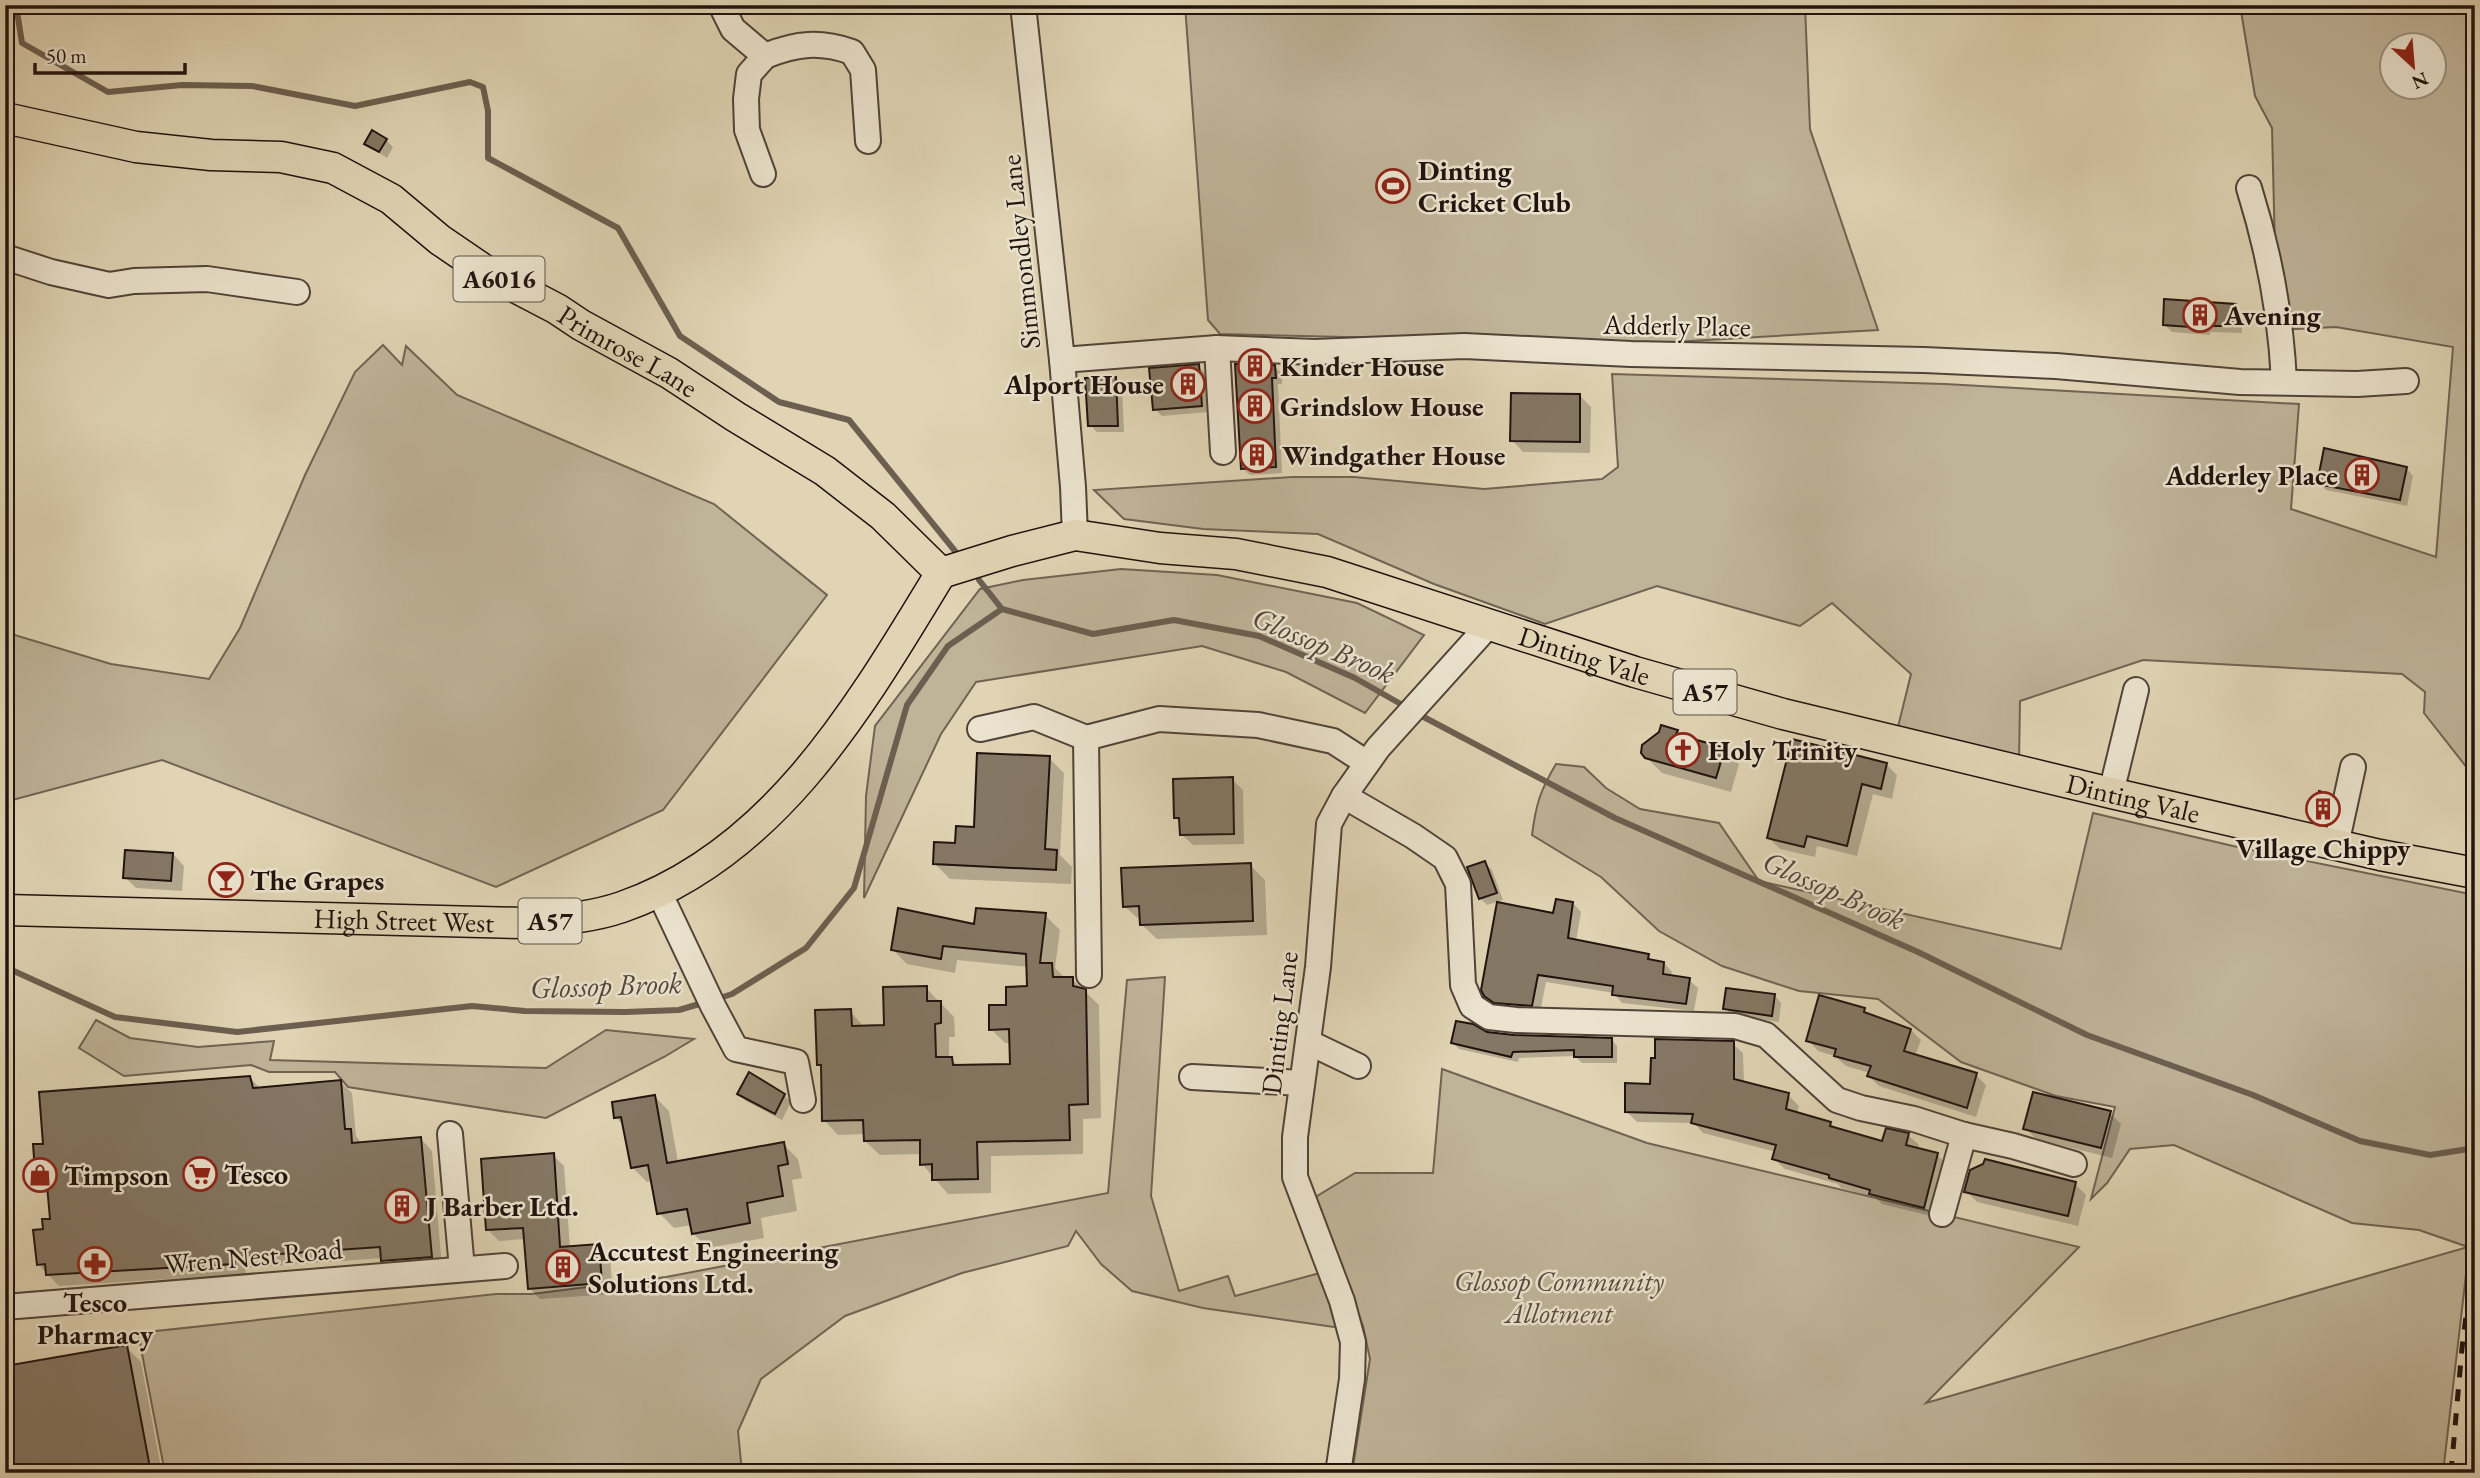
<svg xmlns="http://www.w3.org/2000/svg" width="2480" height="1478" font-family="'EB Garamond',serif">
<rect width="100%" height="100%" fill="#e0d4b4"/>
<filter id="stains"><feTurbulence type="fractalNoise" baseFrequency=".00286" numOctaves="4"/><feColorMatrix values="0 0 0 0 .2 0 0 0 0 .09 0 0 0 0 .02 0 0 0 .5 -.17"/></filter>
<radialGradient id="worn" r=".72"><stop offset=".6" stop-color="#630" stop-opacity="0"/><stop offset="1" stop-color="#630" stop-opacity=".3"/></radialGradient>
<g fill="#bfb398" stroke="#706353" stroke-width="2" fill-rule="evenodd">
<polygon points="1185,5 1805,5 1810,129 1878,330 1639,344 1220,334 1208,320"/>
<path d="M 2240,5 L 2475,5 L 2475,778 L 2424,713 L 2425,692 L 2402,674 L 2143,660 L 2020,701 L 2019,762 L 1897,731 L 1911,674 L 1832,603 L 1800,626 L 1657,586 L 1545,624 L 1434,584 L 1318,534 L 1203,529 L 1124,519 L 1094,490 L 1292,477 L 1354,477 L 1484,489 L 1602,479 L 1618,467 L 1612,374 L 1945,384 L 2299,404 L 2291,509 L 2436,557 L 2453,347 L 2336,327 L 2277,330 L 2272,128 L 2255,96 ZM 2392,46 L 2434,46 L 2434,88 L 2392,88 Z"/>
<polygon points="383,345 402,365 406,346 457,395 714,504 827,595 663,810 496,887 162,760 5,802 5,632 111,664 209,679 240,628 305,475 355,372"/>
<polygon points="1121,569 1217,575 1357,603 1424,635 1365,713 1286,672 1202,646 976,682 941,734 864,898 866,796 875,726 980,589 1023,580"/>
<path d="M 1556,764 L 1584,767 L 1606,788 L 1640,809 L 1719,823 L 1759,881 L 2061,949 L 2093,813 L 2233,846 L 2475,895 L 2475,1197 L 2443,1473 L 1352,1473 L 1370,1359 L 1363,1326 L 1314,1198 L 1355,1173 L 1433,1173 L 1442,1069 L 1647,1143 L 2079,1247 L 1926,1403 L 2468,1247 L 2419,1230 L 2352,1223 L 2174,1145 L 2130,1149 L 2107,1183 L 2091,1199 L 2115,1107 L 2056,1096 L 1961,1062 L 1878,999 L 1799,991 L 1722,966 L 1659,931 L 1601,877 L 1532,835 C 1536,804 1540,791 1556,764 Z"/>
<polygon points="1165,977 1151,1196 1179,1291 1228,1276 1235,1296 1320,1273 1341,1328 1203,1308 1132,1291 1101,1264 1076,1231 1068,1246 962,1273 845,1316 761,1379 738,1431 742,1473 165,1473 138,1333 496,1294 532,1294 666,1277 1108,1193 1127,980"/>
<polygon points="96,1020 130,1038 198,1047 274,1041 270,1060 546,1068 606,1030 694,1039 664,1057 546,1118 348,1087 335,1072 269,1072 251,1065 124,1076 79,1048"/>
</g>
<g fill="#0003">
<polygon points="386,140 393,147 387,158 366,144"/>
<polygon points="2235,305 2242,312 2242,333 2210,332 2210,335 2172,332 2165,325"/>
<polygon points="1198,366 1205,373 1208,412 1162,416 1155,409"/>
<polygon points="1275,367 1282,374 1282,384 1278,384 1282,473 1250,475 1242,468"/>
<polygon points="1115,379 1122,386 1124,432 1097,432 1090,425"/>
<polygon points="1580,396 1591,407 1590,453 1523,452 1512,440"/>
<polygon points="2406,468 2413,476 2407,506 2326,490 2319,483"/>
<polygon points="1677,732 1683,738 1724,749 1739,764 1731,792 1662,773 1646,757"/>
<polygon points="1049,758 1064,773 1060,855 1072,867 1071,884 950,879 935,864 975,829"/>
<polygon points="1886,764 1897,775 1892,799 1873,794 1857,856 1817,846 1815,857 1780,849 1769,838"/>
<polygon points="1232,779 1243,790 1244,844 1193,845 1181,834 1181,823 1175,817"/>
<polygon points="2331,796 2338,803 2332,830 2320,828 2313,821"/>
<polygon points="173,854 184,866 182,891 136,888 125,877"/>
<polygon points="1485,863 1492,870 1503,900 1487,905 1480,898"/>
<polygon points="1250,865 1265,880 1267,935 1157,939 1142,925 1141,921 1124,906"/>
<polygon points="1573,903 1581,912 1576,941 1648,956 1654,962 1664,963 1672,972 1671,977 1689,980 1698,988 1694,1011 1622,1003 1614,993 1546,982 1540,1013 1504,1010 1494,1004 1485,995 1555,915"/>
<polygon points="1045,915 1060,930 1055,968 1066,979 1072,979 1099,1005 1101,1118 1083,1119 1083,1154 991,1156 991,1193 948,1194 922,1164 922,1154 880,1155 865,1141 865,1134 838,1135 824,1120 823,1069 818,1064 850,1011 865,1028 885,1027 926,988 954,1017 955,1037 949,1037 949,1058 960,1067 1011,1066 1011,1043 1005,1043 991,1029 1008,1006 1028,988 1028,967 957,960 955,973 907,964 893,950 976,926"/>
<polygon points="1774,995 1781,1003 1779,1022 1732,1015 1725,1008"/>
<polygon points="1864,1010 1872,1017 1911,1030 1921,1040 1915,1056 1976,1075 1986,1085 1976,1117 1879,1086 1869,1076 1870,1073 1846,1066 1835,1056 1818,1051 1808,1040"/>
<polygon points="1486,1033 1514,1037 1611,1039 1617,1046 1617,1063 1582,1063 1575,1056 1519,1058 1518,1062 1459,1049 1453,1043"/>
<polygon points="1732,1043 1743,1053 1744,1083 1788,1095 1799,1106 1797,1114 1830,1123 1837,1130 1884,1144 1908,1135 1919,1145 1918,1150 1937,1155 1948,1165 1935,1217 1882,1204 1876,1198 1841,1188 1838,1184 1785,1169 1774,1159 1776,1152 1703,1133 1694,1123 1637,1122 1626,1111 1651,1086"/>
<polygon points="250,1078 261,1089 340,1082 352,1093 356,1136 362,1144 421,1139 432,1151 442,1268 395,1272 383,1258 245,1268 246,1274 59,1286 38,1264 45,1231 51,1220 49,1196 38,1185 45,1145"/>
<polygon points="739,1093 784,1095 791,1102 782,1120 746,1101"/>
<polygon points="654,1096 669,1111 678,1162 783,1144 798,1159 802,1178 792,1180 797,1211 761,1218 764,1238 708,1248 693,1233 692,1225 674,1228 659,1213 653,1181 647,1182 632,1167 625,1126 616,1118"/>
<polygon points="2110,1113 2121,1124 2112,1158 2036,1139 2025,1128"/>
<polygon points="553,1155 564,1166 570,1248 599,1246 610,1257 613,1294 540,1299 529,1288 525,1239 499,1241 488,1230"/>
<polygon points="2075,1184 2086,1195 2078,1226 1977,1202 1966,1191"/>
<polygon points="126,1347 141,1362 162,1473 5,1473"/>
</g>
<g fill="none" stroke-linecap="round" stroke-linejoin="round">
<g stroke="#6c5f50" stroke-width="6">
<polyline points="16,5 22,43 108,92 182,85 252,86 355,106 470,82 483,87 488,111 488,158 618,228 680,336 779,402 849,420 955,551"/>
<polyline points="979,580 1002,609"/>
<polyline points="1418,714 1615,818 1918,952 2087,1035 2253,1095 2360,1141 2430,1155 2475,1148"/>
<polyline points="5,967 115,1017 237,1032 472,1006 525,1011 625,1012 679,1010 706,1002"/>
<polyline points="717,999 732,994 806,948 854,888 907,705 948,646 1002,609 1093,634 1174,620 1259,636 1355,678 1406,707"/>
</g>
</g>
<g fill="#847764" stroke="#20130e" stroke-width="2">
<polygon points="372,130 387,139 379,152 364,144"/>
<polygon points="2164,299 2236,304 2235,326 2204,326 2204,328 2163,325"/>
<polygon points="1199,364 1202,406 1153,410 1149,368"/>
<polygon points="1235,364 1275,365 1276,378 1272,378 1276,467 1241,469"/>
<polygon points="1116,377 1118,426 1088,426 1085,378"/>
<polygon points="1511,393 1580,394 1580,442 1510,441"/>
<polygon points="2324,448 2407,467 2400,500 2317,484"/>
<polygon points="1661,725 1678,730 1676,734 1725,748 1716,778 1645,758 1641,753 1642,745 1659,732"/>
<polygon points="1792,739 1887,763 1881,789 1862,784 1847,846 1807,836 1804,847 1767,838"/>
<polygon points="977,753 1050,756 1045,849 1057,850 1056,870 933,864 934,842 955,843 956,826 974,827"/>
<polygon points="1233,777 1234,834 1180,835 1179,818 1174,818 1173,779"/>
<polygon points="2319,791 2332,795 2325,824 2311,821"/>
<polygon points="125,850 173,853 171,881 123,878"/>
<polygon points="1485,861 1497,893 1479,899 1467,867"/>
<polygon points="1251,863 1253,921 1140,925 1139,906 1123,907 1121,868"/>
<polygon points="1556,899 1573,902 1568,938 1649,954 1648,959 1664,962 1663,974 1690,978 1686,1004 1612,995 1613,986 1538,975 1532,1006 1494,1003 1484,996 1481,990 1497,902 1553,913"/>
<polygon points="898,908 974,924 976,908 1046,913 1040,963 1052,963 1053,977 1073,977 1073,986 1086,989 1088,1104 1069,1105 1070,1140 977,1142 978,1179 932,1180 932,1164 920,1165 920,1140 864,1141 863,1120 822,1121 821,1065 817,1065 815,1010 851,1009 852,1026 884,1025 883,987 927,986 927,1001 941,1001 941,1023 935,1024 936,1057 952,1057 953,1065 1010,1064 1009,1029 989,1030 989,1005 1006,1005 1006,987 1027,986 1026,954 943,946 941,959 891,950"/>
<polygon points="1726,988 1775,994 1772,1016 1723,1009"/>
<polygon points="1819,995 1865,1008 1864,1012 1911,1029 1904,1051 1977,1073 1967,1108 1867,1076 1871,1066 1834,1056 1836,1049 1806,1041"/>
<polygon points="1456,1021 1473,1024 1487,1032 1514,1035 1612,1038 1612,1057 1574,1057 1574,1050 1513,1052 1511,1057 1451,1043"/>
<polygon points="1655,1039 1734,1041 1734,1079 1789,1093 1786,1109 1831,1122 1830,1126 1882,1141 1886,1128 1909,1133 1906,1145 1938,1153 1924,1208 1869,1194 1870,1190 1829,1178 1829,1175 1772,1159 1776,1145 1691,1123 1693,1114 1625,1112 1625,1083 1650,1084 1651,1058 1655,1058"/>
<polygon points="749,1072 785,1094 775,1114 737,1094"/>
<polygon points="250,1076 253,1088 341,1080 345,1129 351,1129 352,1143 421,1137 432,1257 381,1261 380,1247 234,1257 235,1264 46,1275 45,1264 37,1265 33,1230 43,1229 42,1219 50,1219 47,1185 36,1186 33,1144 43,1144 39,1092"/>
<polygon points="2033,1092 2111,1111 2101,1148 2023,1129"/>
<polygon points="655,1095 667,1163 784,1142 788,1164 778,1166 783,1196 747,1203 750,1223 692,1234 687,1209 657,1214 648,1165 631,1168 621,1117 614,1118 612,1102"/>
<polygon points="554,1153 560,1247 599,1244 602,1283 528,1289 523,1228 486,1230 481,1159"/>
<polygon points="1985,1159 2076,1182 2068,1216 1964,1192 1970,1170 1983,1164"/>
<polygon points="127,1345 151,1473 5,1473 5,1366"/>
</g>
<g fill="none" stroke-linecap="round" stroke-linejoin="round">
<g stroke="#504338" stroke-width="28">
<g id="minor">
<polyline points="721,5 733,29 765,56 749,74 746,99 747,130 763,174"/>
<polyline points="1023,5 1062,360 1073,487 1075,535"/>
<path d="M 765,56 C 797,43 820,41 852,52 L 863,70 L 868,141"/>
<path d="M 2249,188 C 2269,252 2281,316 2284,382"/>
<polyline points="5,257 51,272 109,285 134,281 207,279 297,292"/>
<polyline points="1217,348 1223,452"/>
<polyline points="1062,360 1217,348 1315,352 1464,346 1631,354 1924,360 2056,366 2240,382 2357,384 2406,381"/>
<polyline points="980,729 1034,717 1086,738"/>
<polyline points="2111,793 2136,690"/>
<polyline points="1344,796 1413,836 1445,858 1458,884 1463,985 1472,1006 1489,1017 1516,1020 1735,1026 1766,1035 1837,1100 1861,1108 1914,1119 1964,1135 2013,1146 2074,1164"/>
<polyline points="2336,845 2353,767"/>
<polyline points="659,892 713,1006 736,1049 796,1062 803,1100"/>
<polyline points="1089,975 1086,738 1159,719 1258,725 1333,741 1367,763"/>
<polyline points="1308,1042 1358,1066"/>
<polyline points="1192,1077 1302,1083"/>
<polyline points="450,1134 462,1269"/>
<polyline points="1942,1214 1964,1135"/>
<polyline points="5,1307 505,1266"/>
<polyline points="1338,1473 1352,1379 1353,1342 1342,1301 1295,1177 1295,1137 1318,967 1329,824 1344,796 1378,748 1488,626"/>
</g>
</g>
<g stroke="#20130e" stroke-width="33">
<g id="major">
<path id="s1" d="M 5,118 L 136,147 L 211,155 L 281,157 L 333,168 L 391,199 L 440,240 L 490,274 L 557,309 L 581,325 L 669,373 L 736,417 L 825,471 L 883,516 L 941,573"/>
<path id="s2" d="M 941,573 L 1012,551 L 1075,535 L 1160,548 L 1236,554 L 1327,572 L 1635,672 L 1783,714 L 2111,793 L 2380,855 L 2475,873"/>
<path id="s3" d="M 5,910 L 523,923 C 556,920 590,918 622,907 C 776,853 860,706 941,573"/>
</g>
</g>
<use href="#minor" stroke="#ebe3ce" stroke-width="24"/>
<use href="#major" stroke="#e0d4b4" stroke-width="30"/>
<polyline stroke="#20130e" stroke-width="5" stroke-dasharray="12 12" stroke-linecap="butt" points="2451,1473 2462,1348 2475,1245"/>
</g>
<defs>
<g id="stadium-ring" transform="scale(1.75)"><circle r="9.5" fill="#ebe3ce" stroke="#8f2418" stroke-width="1.5"/><path d="M0-5a6.5 5 0 1 0 0 10a6.5 5 0 1 0 0-10ZM-3.5-1.8h7v3.6h-7Z" fill="#8f2418"/></g>
<g id="building-ring" transform="scale(1.75)"><circle r="9.5" fill="#ebe3ce" stroke="#8f2418" stroke-width="1.5"/><path d="M-4-6H4V6H1V3H-1V6H-4ZM-2.5-4.3h1.7v1.8h-1.7ZM.8-4.3h1.7v1.8H.8ZM-2.5-1h1.7V.8h-1.7ZM.8-1h1.7V.8H.8Z" fill="#8f2418"/></g>
<g id="church-ring" transform="scale(1.75)"><circle r="9.5" fill="#ebe3ce" stroke="#8f2418" stroke-width="1.5"/><path d="M-1.2-6h2.4v3.5h3.3v2.4h-3.3V6h-2.4V-.1h-3.3v-2.4h3.3Z" fill="#8f2418"/></g>
<g id="bar-ring" transform="scale(1.75)"><circle r="9.5" fill="#ebe3ce" stroke="#8f2418" stroke-width="1.5"/><path d="M-6-5H6L.8 .8V4.5H3.5V6h-7V4.5H-.8V.8Z" fill="#8f2418"/></g>
<g id="supermarket-ring" transform="scale(1.75)"><circle r="9.5" fill="#ebe3ce" stroke="#8f2418" stroke-width="1.5"/><path d="M-6-5.5h2.5l.6 2H6L4.5 2H-2.5L-4.4-4H-6ZM-1.5 3.2a1.3 1.3 0 1 0 .1 0ZM3 3.2a1.3 1.3 0 1 0 .1 0Z" fill="#8f2418"/></g>
<g id="shop-ring" transform="scale(1.75)"><circle r="9.5" fill="#ebe3ce" stroke="#8f2418" stroke-width="1.5"/><path d="M-5-2.5h2.3a2.7 3.5 0 0 1 5.4 0H5L5.5 6h-11ZM-1.5-2.5h3a1.5 2.3 0 0 0-3 0Z" fill="#8f2418"/></g>
<g id="pharmacy-ring" transform="scale(1.75)"><circle r="9.5" fill="#ebe3ce" stroke="#8f2418" stroke-width="1.5"/><path d="M-2-6h4v4h4v4h-4v4h-4v-4h-4v-4h4Z" fill="#8f2418"/></g>
</defs>
<g fill-rule="evenodd">
<use href="#stadium-ring" x="1393" y="186"/>
<use href="#building-ring" x="2200" y="315"/>
<use href="#building-ring" x="1255" y="366"/>
<use href="#building-ring" x="1188" y="384"/>
<use href="#building-ring" x="1255" y="406"/>
<use href="#building-ring" x="1257" y="455"/>
<use href="#building-ring" x="2362" y="475"/>
<use href="#church-ring" x="1683" y="750"/>
<use href="#building-ring" x="2323" y="809"/>
<use href="#bar-ring" x="226" y="880"/>
<use href="#supermarket-ring" x="200" y="1174"/>
<use href="#shop-ring" x="40" y="1175"/>
<use href="#building-ring" x="402" y="1206"/>
<use href="#pharmacy-ring" x="95" y="1264"/>
<use href="#building-ring" x="563" y="1267"/>
</g>
<g text-anchor="middle" dominant-baseline="central" stroke-width="5" stroke-linejoin="round" paint-order="stroke">
<g fill="#ebe3ce" stroke="#5d5148" stroke-width="2">
<rect x="453.5" y="256.5" width="91" height="45" rx="5"/>
<rect x="1673.5" y="669.5" width="63" height="45" rx="5"/>
<rect x="518.5" y="898.5" width="63" height="45" rx="5"/>
</g>
<g font-size="26" font-weight="bold" fill="#20130e">
<text x="499" y="279">A6016</text>
<text x="1705" y="692">A57</text>
<text x="550" y="921">A57</text>
</g>
<g font-size="28" font-weight="bold" fill="#20130e" stroke="#ebe3ce" text-anchor="start">
<text x="1418" y="170">Dinting<tspan x="1418" dy="32">Cricket Club</tspan></text>
<text x="2224" y="315">Avening</text>
<text x="1280" y="366">Kinder House</text>
<text x="1164" y="384" text-anchor="end">Alport House</text>
<text x="1280" y="406">Grindslow House</text>
<text x="1282" y="455">Windgather House</text>
<text x="2338" y="475" text-anchor="end">Adderley Place</text>
<text x="1708" y="750">Holy Trinity</text>
<text x="2323" y="848" text-anchor="middle">Village Chippy</text>
<text x="250" y="880">The Grapes</text>
<text x="224" y="1174">Tesco</text>
<text x="64" y="1175">Timpson</text>
<text x="426" y="1206">J Barber Ltd.</text>
<text x="588" y="1251">Accutest Engineering<tspan x="588" dy="32">Solutions Ltd.</tspan></text>
<text x="95" y="1302" text-anchor="middle">Tesco<tspan x="95" dy="32">Pharmacy</tspan></text>
</g>
<g font-size="28" fill="#20130e" stroke="#ebe3ce">
<text transform="translate(1020 252) rotate(-96)">Simmondley Lane</text>
<text transform="translate(1677 325) rotate(1)">Adderly Place</text>
<text stroke="none"><textPath href="#s1" startOffset="681">Primrose Lane</textPath></text>
<text stroke="none"><textPath href="#s2" startOffset="665">Dinting Vale</textPath></text>
<text stroke="none"><textPath href="#s2" startOffset="1232">Dinting Vale</textPath></text>
<text stroke="none"><textPath href="#s3" startOffset="399">High Street West</textPath></text>
<text transform="translate(1279 1023) rotate(-83)">Dinting Lane</text>
<text transform="translate(253 1256) rotate(-5)">Wren Nest Road</text>
</g>
<g font-size="28" font-style="italic" fill="#584b3e" stroke="#ebe3ce">
<text x="1559" y="1281">Glossop Community<tspan x="1559" dy="32">Allotment</tspan></text>
</g>
<g font-size="30" font-style="italic" fill="#53463a" stroke="#ebe3ce">
<text transform="translate(1324 645) rotate(23)">Glossop Brook</text>
<text transform="translate(1834 890) rotate(24)">Glossop Brook</text>
<text transform="translate(606 985) rotate(-2)">Glossop Brook</text>
</g>
</g>
<rect width="2480" height="1478" fill="none" stroke="#e0d4b4" stroke-width="28"/>
<rect x="7" y="7" width="2466" height="1464" fill="none" stroke="#20130e" stroke-width="3.5"/>
<rect x="14" y="14" width="2452" height="1450" fill="none" stroke="#20130e" stroke-width="2"/>
<g transform="translate(2413 66) rotate(154)"><circle r="33" fill="#ebe3ce" stroke="#9a9081" stroke-width="2"/>
<path d="M0-5L12 26L0 18L-12 26Z" fill="#8f2418"/>
<text y="-10" font-size="19" font-weight="bold" text-anchor="middle" fill="#20130e">N</text>
</g>
<path d="M35 63v10h150v-10" fill="none" stroke="#20130e" stroke-width="3.5"/>
<text x="46" y="63" font-size="21" fill="#20130e" stroke="#ebe3ce" stroke-width="5" paint-order="stroke">50 m</text>
<rect width="100%" height="100%" filter="url(#stains)"/>
<rect width="100%" height="100%" fill="url(#worn)"/>
</svg>
